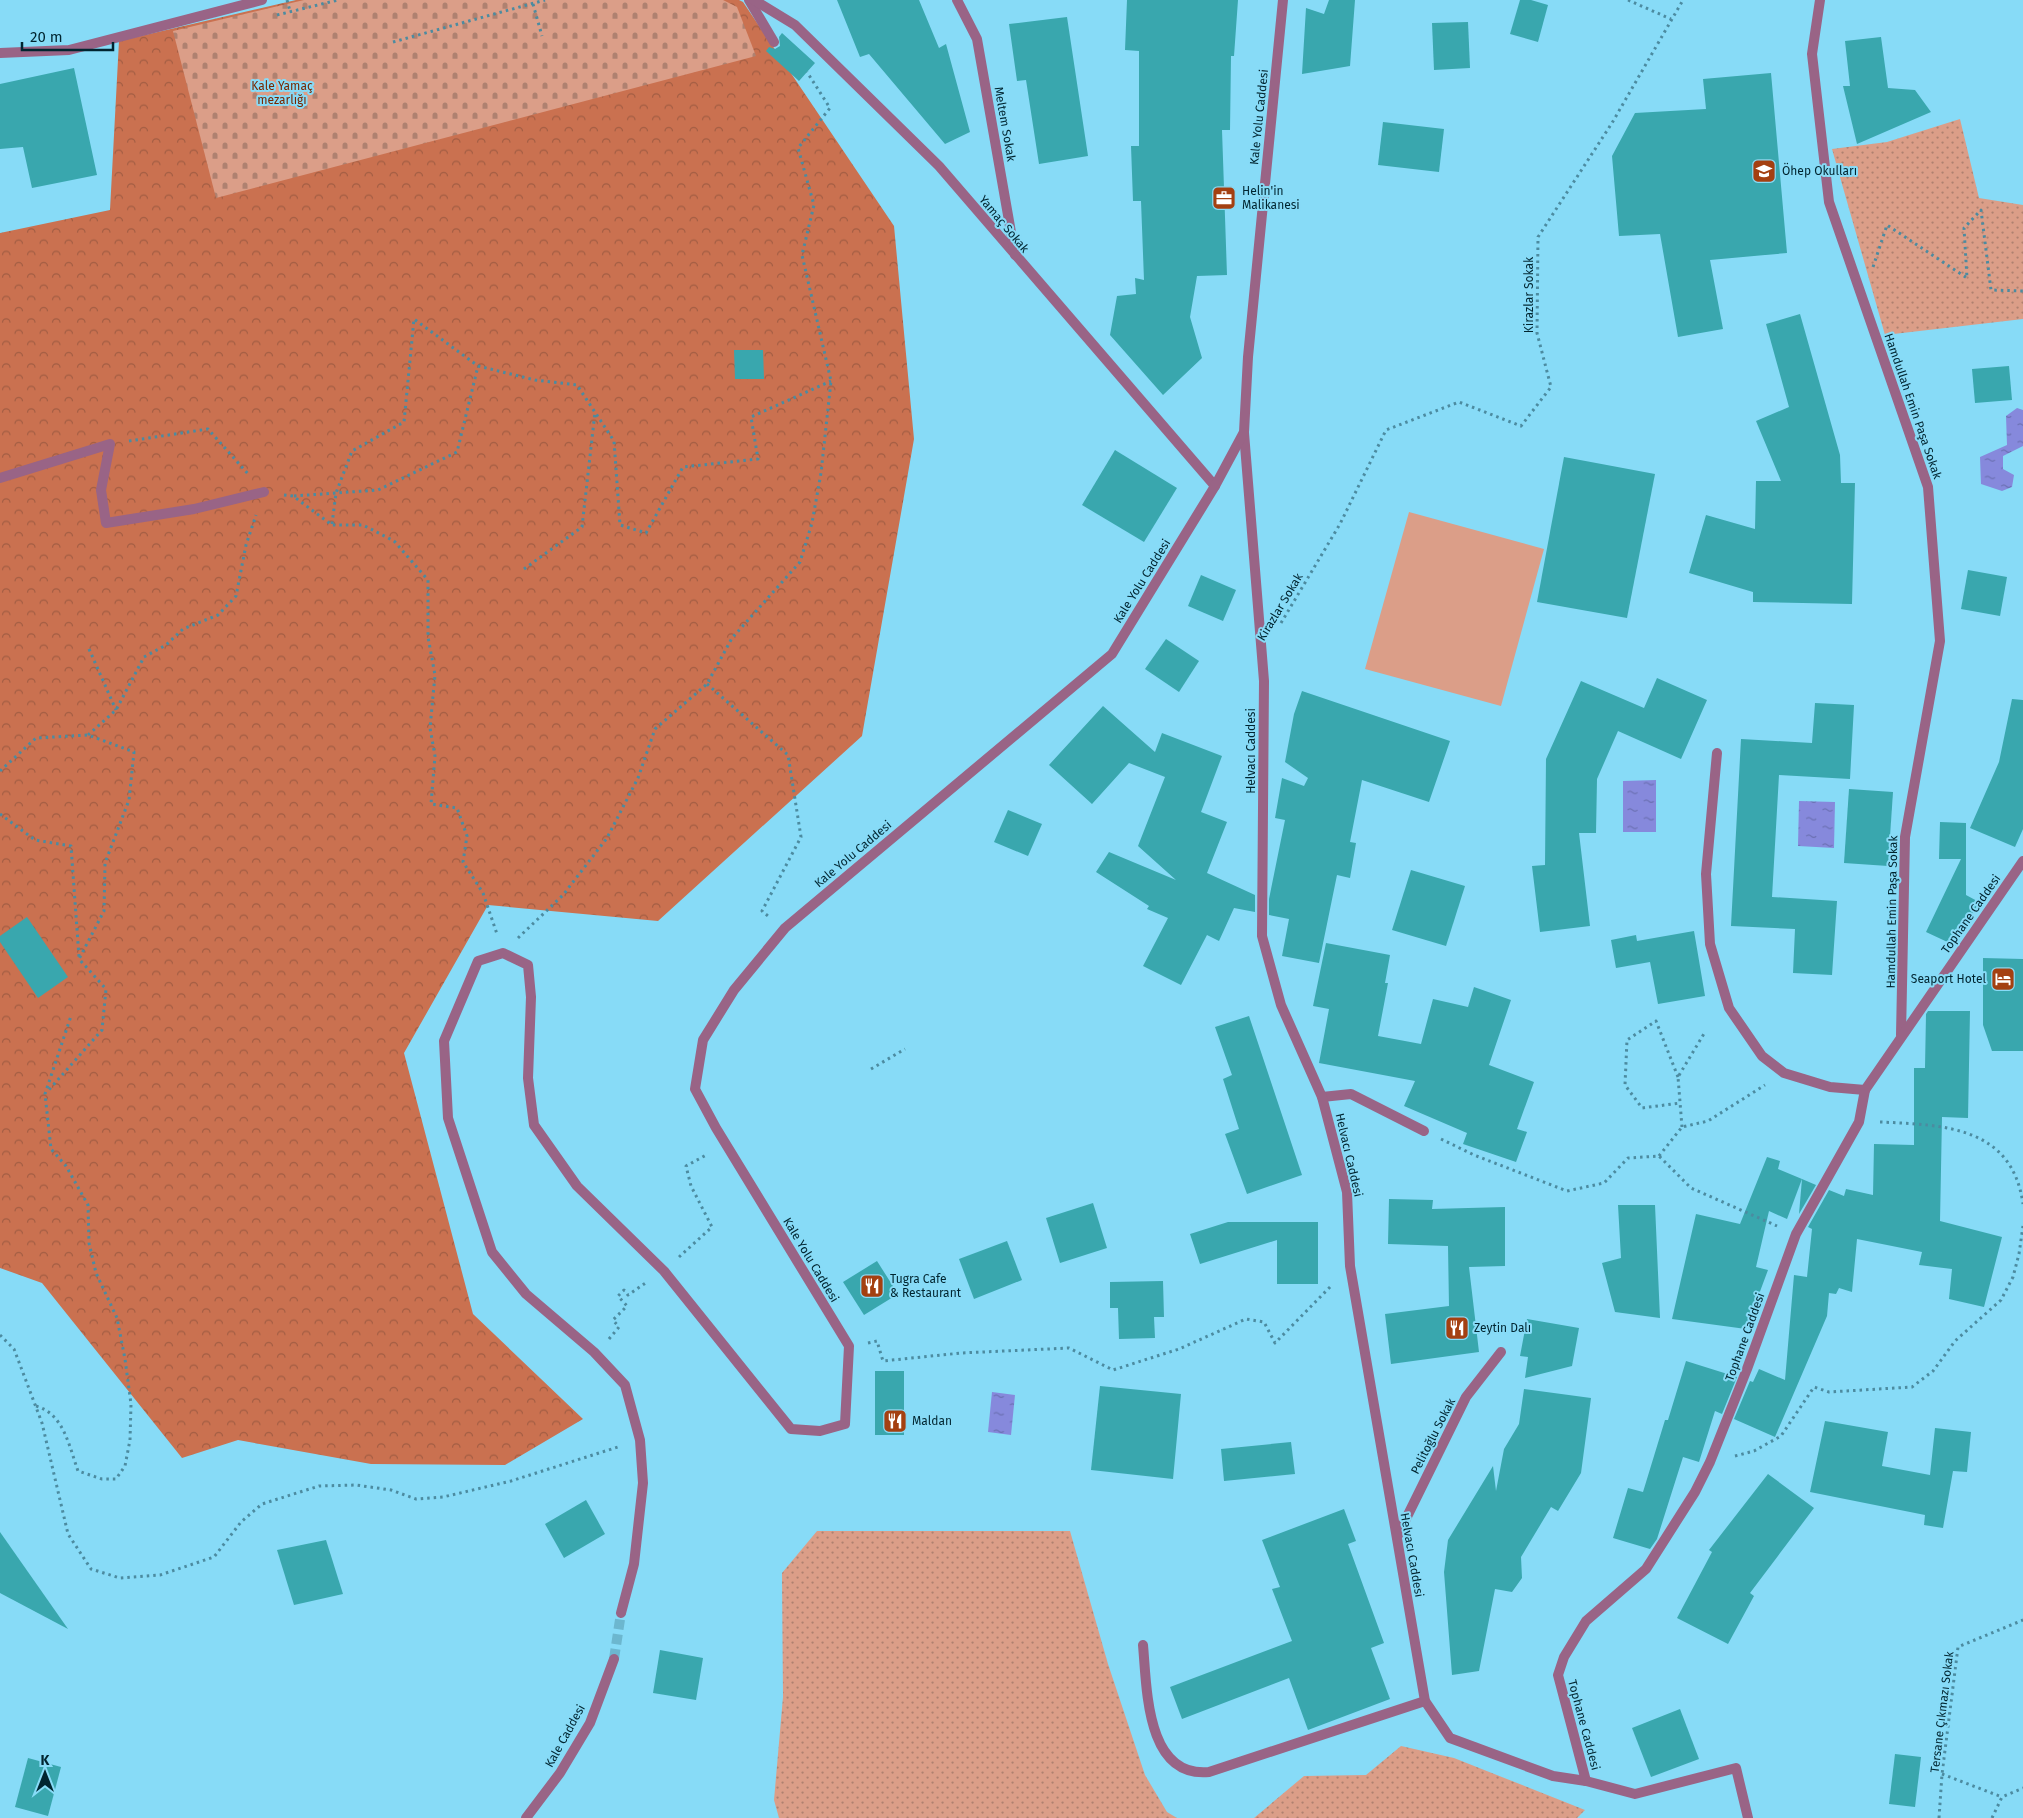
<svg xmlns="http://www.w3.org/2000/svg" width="2023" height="1818" font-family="'Fira Sans',sans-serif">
<defs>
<pattern id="green-dots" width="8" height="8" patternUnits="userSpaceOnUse" patternTransform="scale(1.25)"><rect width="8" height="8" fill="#db9e88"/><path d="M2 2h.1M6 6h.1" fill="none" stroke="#af8170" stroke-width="1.8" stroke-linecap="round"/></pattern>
<pattern id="forest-crowns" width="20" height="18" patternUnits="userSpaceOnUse" patternTransform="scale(1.25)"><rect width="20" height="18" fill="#ca7150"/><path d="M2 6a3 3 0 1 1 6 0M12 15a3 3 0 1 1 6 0" fill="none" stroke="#a25d43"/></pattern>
<pattern id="cemetery-stones" width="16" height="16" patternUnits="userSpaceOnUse" patternTransform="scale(1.25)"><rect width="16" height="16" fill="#db9e88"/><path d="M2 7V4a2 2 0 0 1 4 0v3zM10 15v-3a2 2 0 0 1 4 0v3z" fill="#af8170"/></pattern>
<pattern id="water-ripples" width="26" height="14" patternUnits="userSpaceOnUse" patternTransform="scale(1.25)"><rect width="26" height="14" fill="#8689dc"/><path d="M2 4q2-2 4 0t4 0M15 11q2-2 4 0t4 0" fill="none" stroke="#6b70b3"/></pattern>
</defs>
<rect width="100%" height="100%" fill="#87dbf7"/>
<g fill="url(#green-dots)">
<polygon points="1960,119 1979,198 2023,205 2023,319 1885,335 1832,149 1887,142"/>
<polygon points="817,1531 1070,1531 1108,1664 1145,1775 1167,1812 1177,1818 779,1818 774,1800 783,1697 782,1573"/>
<polygon points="1401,1746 1454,1758 1585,1810 1577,1818 1254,1818 1304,1776 1366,1775"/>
</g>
<polygon fill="url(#forest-crowns)" points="296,0 739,0 743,2 894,226 914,439 862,736 658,921 488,905 404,1053 473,1314 583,1419 505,1465 371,1464 238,1440 182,1458 42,1283 0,1268 0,233 110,210 119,41"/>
<polygon fill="url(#cemetery-stones)" points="304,0 723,0 737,7 756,56 216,198 173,31"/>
<polygon fill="#db9e88" points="1409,512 1544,549 1501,706 1365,669"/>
<g fill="url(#water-ripples)">
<polygon points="2017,408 2023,410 2023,446 2003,456 2003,469 2014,475 2012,487 2002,491 1981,484 1980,457 2007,445 2006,416"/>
<polygon points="1656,780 1656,832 1623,832 1623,781"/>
<polygon points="1799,801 1835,802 1834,848 1798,846"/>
<polygon points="992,1392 1015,1395 1011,1435 988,1432"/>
</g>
<g fill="#39a7ae">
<polygon points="837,0 919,0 939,48 946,44 970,132 945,144 869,54 860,57"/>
<polygon points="1127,0 1238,0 1234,56 1231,56 1230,130 1222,130 1227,275 1197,276 1190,317 1202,358 1163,395 1110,335 1117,296 1136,294 1135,278 1144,280 1141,201 1133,201 1131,146 1139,146 1139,51 1125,50"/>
<polygon points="1329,0 1355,0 1350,66 1302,74 1306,8 1324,14"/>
<polygon points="1520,0 1531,0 1548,5 1538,42 1510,34"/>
<polygon points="1067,17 1088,156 1039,164 1026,80 1017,81 1009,24"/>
<polygon points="1468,22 1470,68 1434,70 1432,23"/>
<polygon points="782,33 815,63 799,81 766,51 769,47 775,49 780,46 779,37"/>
<polygon points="1881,37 1888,88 1915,90 1931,112 1857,144 1843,86 1850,86 1845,41"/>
<polygon points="74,68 97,175 32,188 23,147 0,149 0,84"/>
<polygon points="1771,73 1787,253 1710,260 1723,329 1678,337 1660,234 1619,236 1612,156 1635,113 1706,109 1703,79"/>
<polygon points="1383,122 1444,129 1439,172 1378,165"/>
<polygon points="1800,314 1840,455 1841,483 1855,483 1852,604 1753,602 1753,592 1689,573 1706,515 1755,529 1756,481 1781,481 1756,421 1789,407 1766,324"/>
<polygon points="734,350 763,350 764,379 735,379"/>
<polygon points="2009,366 2012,400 1975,403 1972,369"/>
<polygon points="1115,450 1177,488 1144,542 1082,505"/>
<polygon points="1564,457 1655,474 1627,618 1537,602"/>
<polygon points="1968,570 2007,577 2000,616 1961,609"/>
<polygon points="1201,575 1236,590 1223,621 1188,606"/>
<polygon points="1166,639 1199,661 1179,692 1145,669"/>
<polygon points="1657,678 1707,700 1681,759 1618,731 1597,779 1596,833 1579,833 1590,926 1540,932 1532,866 1545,865 1546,759 1581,681 1644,708"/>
<polygon points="1302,691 1450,741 1429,802 1362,780 1350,842 1356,843 1350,878 1337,875 1319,963 1282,956 1289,919 1269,915 1269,899 1285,820 1275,818 1282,778 1304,786 1308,778 1285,762 1294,714"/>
<polygon points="2012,699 2023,700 2023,829 2015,847 1970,828 1999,762"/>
<polygon points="1815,703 1854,705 1850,779 1779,775 1772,897 1837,901 1832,975 1793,973 1795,929 1731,926 1741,739 1812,743"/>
<polygon points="1103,706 1155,752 1162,733 1222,756 1201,812 1227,822 1207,873 1255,895 1255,912 1234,908 1219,941 1207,935 1181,985 1143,966 1168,918 1147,909 1149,906 1096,872 1109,852 1176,880 1138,846 1165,777 1129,763 1092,804 1049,765"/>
<polygon points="1849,789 1893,792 1888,866 1844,863"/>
<polygon points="1008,810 1042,824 1028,856 994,842"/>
<polygon points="1940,822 1966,823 1966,895 1979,902 1956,946 1926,932 1961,859 1939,859"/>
<polygon points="1411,870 1465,886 1446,946 1392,930"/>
<polygon points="27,917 68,977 38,998 0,942 0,936"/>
<polygon points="1694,931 1705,996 1658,1004 1650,962 1616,968 1611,940 1636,935 1637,941"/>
<polygon points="1326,943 1390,955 1385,983 1388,983 1378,1036 1421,1044 1433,999 1468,1007 1474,987 1511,1000 1489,1065 1534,1082 1517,1129 1527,1132 1516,1162 1463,1144 1467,1133 1404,1106 1415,1081 1319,1063 1329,1009 1313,1006"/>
<polygon points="1983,958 2023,959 2023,1051 1992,1051 1983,1025"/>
<polygon points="1928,1011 1970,1011 1968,1118 1942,1117 1940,1221 2002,1237 1984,1307 1949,1299 1952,1269 1919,1265 1922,1252 1857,1239 1852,1292 1839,1288 1836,1294 1829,1293 1827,1316 1775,1437 1734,1419 1750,1381 1753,1382 1759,1369 1785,1380 1794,1275 1807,1277 1812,1229 1808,1227 1829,1190 1844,1196 1846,1189 1873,1195 1874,1144 1914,1145 1914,1068 1925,1068 1926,1014"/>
<polygon points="1249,1016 1302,1175 1247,1194 1225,1134 1239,1129 1223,1079 1232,1075 1215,1027"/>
<polygon points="1767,1157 1780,1161 1778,1169 1802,1179 1787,1219 1769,1211 1756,1267 1768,1270 1746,1329 1672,1319 1696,1214 1740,1224"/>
<polygon points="1802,1179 1816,1185 1799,1214"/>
<polygon points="1389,1199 1433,1200 1432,1209 1505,1207 1505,1266 1469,1267 1479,1352 1391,1364 1385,1314 1449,1306 1448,1246 1388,1244"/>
<polygon points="1093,1203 1107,1248 1060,1263 1046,1218"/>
<polygon points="1618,1205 1655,1205 1660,1318 1615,1312 1602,1263 1621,1258"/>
<polygon points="1228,1222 1318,1222 1318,1284 1277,1284 1277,1240 1200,1264 1190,1234"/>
<polygon points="1007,1241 1022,1280 974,1299 959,1259"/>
<polygon points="877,1261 898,1294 864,1315 843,1282"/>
<polygon points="1163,1281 1164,1317 1154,1317 1155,1338 1119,1339 1118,1308 1110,1308 1110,1282"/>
<polygon points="1527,1319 1579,1328 1572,1366 1525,1378 1528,1357 1520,1356"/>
<polygon points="1686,1361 1737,1377 1722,1414 1715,1411 1699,1462 1683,1457 1657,1539 1650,1549 1613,1538 1628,1488 1643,1492 1665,1420 1668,1420"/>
<rect x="875" y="1371" width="29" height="64"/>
<polygon points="1100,1386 1181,1394 1173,1479 1091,1470"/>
<polygon points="1524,1389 1591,1398 1581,1473 1558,1511 1551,1507 1521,1557 1522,1578 1512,1592 1495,1589 1479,1671 1452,1675 1444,1572 1448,1540 1493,1466 1496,1491 1504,1449 1519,1424"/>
<polygon points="1825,1421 1888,1432 1882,1466 1930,1475 1935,1428 1971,1432 1967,1472 1953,1471 1943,1528 1924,1525 1925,1515 1810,1492"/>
<polygon points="1291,1442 1295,1474 1224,1481 1221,1449"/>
<polygon points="1768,1474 1814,1508 1750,1593 1754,1596 1728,1644 1677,1618 1712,1552 1709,1550"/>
<polygon points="586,1500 605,1534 564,1558 545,1524"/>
<polygon points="1344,1509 1356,1541 1348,1544 1384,1643 1371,1648 1390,1699 1308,1730 1289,1678 1182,1719 1170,1687 1292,1641 1272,1589 1280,1587 1262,1540"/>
<polygon points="0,1532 68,1629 0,1593"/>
<polygon points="326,1540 343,1594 294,1605 277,1550"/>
<polygon points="660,1650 703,1658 696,1700 653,1693"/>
<polygon points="1680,1709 1699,1759 1651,1777 1632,1728"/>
<polygon points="1895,1754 1921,1757 1915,1807 1889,1804"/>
<polygon points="28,1758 61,1767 48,1816 15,1807"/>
</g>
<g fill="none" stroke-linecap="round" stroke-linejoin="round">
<polyline stroke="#6cb7cf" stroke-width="10" stroke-dasharray="10 5" stroke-linecap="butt" points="614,1659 621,1613"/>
<g stroke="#4c8ba0" stroke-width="3" stroke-dasharray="2.5 4" stroke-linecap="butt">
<polyline points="287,0 290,11"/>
<polyline points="1628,0 1671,19"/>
<polyline points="533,4 542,36"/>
<polyline points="277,15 338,0"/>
<polyline points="393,42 545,0"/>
<polyline points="1873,267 1887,225 1967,278 1964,228 1981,210 1991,290 2023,291"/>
<polyline points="129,441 208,429 249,475"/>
<polyline points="284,495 293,496 332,525 363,525 394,541 428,580 428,637 435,675 430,728 435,756 431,804 457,808 467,836 463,862 483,893 497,934"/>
<polyline points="294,496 378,490 457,452 478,366"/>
<polyline points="332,524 336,493 352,451 404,422 414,319 478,366 535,380 577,385 614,441 620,525 646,533 683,467 758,459 751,417 831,381"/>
<polyline points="524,569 582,527 595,412"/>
<polyline points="1281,623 1340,524 1386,430 1459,402 1521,426 1551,387 1537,333 1538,237 1612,123 1683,0"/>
<polyline points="89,649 116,710"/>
<polyline points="707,684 788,755 801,837 762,911 768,916"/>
<polyline points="88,735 116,710 144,657 166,645 183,629 218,615 236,596 246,545 256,515"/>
<polyline points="0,771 36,738 88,735 134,752 129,800 105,863 104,911 79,959 106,989 102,1030 47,1092"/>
<polyline points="0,814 35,840 71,846 79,957"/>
<polyline points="518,938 563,895 607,838 638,778 655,729 707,684 732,638 800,562 812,523 821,473 831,381 802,255 814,205 798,148 830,108 807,72"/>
<polyline points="871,1069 905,1049"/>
<polyline points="1678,1077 1656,1021 1627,1040 1625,1085 1642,1108 1680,1103"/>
<path d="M 1880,1122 C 1944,1125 2012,1126 2023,1204"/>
<polyline points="1682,1127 1678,1077 1705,1032"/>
<polyline points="1441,1139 1474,1155 1567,1191 1604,1183 1628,1158 1659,1156 1691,1188 1777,1226"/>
<polyline points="1659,1156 1682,1127 1708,1121 1765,1085"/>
<polyline points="679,1257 712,1227 691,1186 686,1166 708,1154"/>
<polyline points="0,1335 14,1349 42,1423 68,1534 91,1569 120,1578 160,1575 214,1557 241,1522 262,1504 319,1486 356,1485 391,1490 416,1499 443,1497 511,1481 621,1446"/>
<polyline points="609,1339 619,1327 613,1320 627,1306 618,1296 624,1290 628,1295 647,1282"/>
<polyline points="868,1343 877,1341 883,1361 961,1353 1069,1348 1113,1370 1179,1349 1246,1319 1264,1322 1275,1343 1332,1285"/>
<path d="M 36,1406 C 64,1414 69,1446 78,1471 L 102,1479 L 116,1479 L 125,1466 L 130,1440 L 131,1404 L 125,1359 L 117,1318 L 96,1273 L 89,1243 L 88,1205 L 66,1166 L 51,1149 L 45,1094 L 71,1016"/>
<polyline points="1735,1456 1754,1451 1781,1436 1814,1387 1829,1392 1912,1387 1933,1371 1955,1341 2001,1300 2013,1277 2019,1254 2023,1226"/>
<polyline points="1942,1774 2002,1797"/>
<polyline points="1939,1818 1942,1774 1958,1647 2023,1620"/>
<polyline points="1992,1818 2002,1797 2023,1788"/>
</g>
<g stroke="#996486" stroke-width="10">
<polyline points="749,0 774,42"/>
<polyline points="0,478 110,444 101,490 106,523 194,509 264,492"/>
<polyline points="1322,1097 1351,1094 1424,1131"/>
<polyline points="1397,1537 1466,1397 1501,1352"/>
<path d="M 1143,1645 C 1147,1689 1146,1778 1209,1772 L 1425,1701"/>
</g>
<g stroke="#996486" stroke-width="10">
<polyline points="754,0 795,25 939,166 1215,486"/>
<polyline points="957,0 977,39 1015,255"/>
<polyline points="1820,0 1812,54 1829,202 1928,487 1940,641 1905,837 1901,1035"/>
<polyline points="0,53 69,50 262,0"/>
<polyline points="1244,433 1264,681 1262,936 1281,1005 1322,1097 1347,1192 1350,1266 1425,1701 1450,1738 1553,1776 1586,1781"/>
<polyline points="1717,753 1706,874 1710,944 1729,1008 1762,1056 1784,1073 1830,1087 1865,1090"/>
<polyline points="621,1613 634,1564 643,1483 640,1440 625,1385 594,1352 526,1294 492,1252 448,1118 444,1041 478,961 503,953 528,965 531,997 528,1078 534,1125 577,1186 664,1271 791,1429 820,1431 845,1424 849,1346 716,1128 695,1089 703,1040 734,990 785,928 1112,654 1215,486 1244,432 1248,357 1283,0"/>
<polyline points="526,1818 560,1773 590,1723 614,1659"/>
<polyline points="1748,1818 1736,1768 1635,1794 1586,1781 1558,1675 1564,1657 1586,1621 1646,1569 1695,1492 1710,1462 1747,1369 1796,1234 1859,1122 1865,1090 2023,861"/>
</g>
</g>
<defs>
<g id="school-square" transform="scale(1.25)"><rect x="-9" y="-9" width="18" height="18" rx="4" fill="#a44011" stroke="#87dbf7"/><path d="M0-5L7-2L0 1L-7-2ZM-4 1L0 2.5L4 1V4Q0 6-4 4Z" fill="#fff"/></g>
<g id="office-square" transform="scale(1.25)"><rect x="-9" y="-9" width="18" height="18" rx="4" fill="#a44011" stroke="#87dbf7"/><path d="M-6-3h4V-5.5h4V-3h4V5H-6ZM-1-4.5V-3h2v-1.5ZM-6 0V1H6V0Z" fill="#fff"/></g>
<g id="hotel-square" transform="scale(1.25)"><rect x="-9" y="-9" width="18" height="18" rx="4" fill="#a44011" stroke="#87dbf7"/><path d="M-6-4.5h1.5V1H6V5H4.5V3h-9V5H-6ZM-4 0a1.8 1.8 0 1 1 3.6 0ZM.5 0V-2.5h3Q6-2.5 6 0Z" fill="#fff"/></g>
<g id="restaurant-square" transform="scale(1.25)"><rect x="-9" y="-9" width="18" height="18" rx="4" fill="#a44011" stroke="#87dbf7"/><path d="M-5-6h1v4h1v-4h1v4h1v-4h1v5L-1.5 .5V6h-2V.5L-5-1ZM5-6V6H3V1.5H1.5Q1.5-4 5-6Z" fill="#fff"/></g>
</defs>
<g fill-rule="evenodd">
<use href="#school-square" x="1764" y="171"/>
<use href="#office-square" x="1224" y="198"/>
<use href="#hotel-square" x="2003" y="979"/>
<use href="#restaurant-square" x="872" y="1286"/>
<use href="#restaurant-square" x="1457" y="1328"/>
<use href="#restaurant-square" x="895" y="1421"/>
</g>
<g text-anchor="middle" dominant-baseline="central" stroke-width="4" stroke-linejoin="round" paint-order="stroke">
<g font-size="12" fill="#782700" stroke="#87dbf7">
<text x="282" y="86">Kale Yamaç<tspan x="282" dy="14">mezarlığı</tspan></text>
</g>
<g font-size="12" fill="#002530" stroke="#87dbf7">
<text transform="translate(1259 117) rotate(-84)">Kale Yolu Caddesi</text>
<text transform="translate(1005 124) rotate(80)">Meltem Sokak</text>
<text transform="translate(1004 224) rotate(50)">Yamaç Sokak</text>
<text transform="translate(1529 295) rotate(-90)">Kirazlar Sokak</text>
<text transform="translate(1913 406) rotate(71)">Hamdullah Emin Paşa Sokak</text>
<text transform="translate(1142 581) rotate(-58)">Kale Yolu Caddesi</text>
<text transform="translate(1280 607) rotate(-59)">Kirazlar Sokak</text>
<text transform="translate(1251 751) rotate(-90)">Helvacı Caddesi</text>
<text transform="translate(853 854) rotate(-40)">Kale Yolu Caddesi</text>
<text transform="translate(1892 912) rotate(-89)">Hamdullah Emin Paşa Sokak</text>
<text transform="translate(1971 914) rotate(-55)">Tophane Caddesi</text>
<text transform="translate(1349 1155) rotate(77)">Helvacı Caddesi</text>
<text transform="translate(811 1260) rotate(59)">Kale Yolu Caddesi</text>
<text transform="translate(1745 1337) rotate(-70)">Tophane Caddesi</text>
<text transform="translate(1433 1436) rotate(-63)">Pelitoğlu Sokak</text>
<text transform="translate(1412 1555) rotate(80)">Helvacı Caddesi</text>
<text transform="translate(1942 1712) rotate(-83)">Tersane Çıkmazı Sokak</text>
<text transform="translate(1584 1725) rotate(75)">Tophane Caddesi</text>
<text transform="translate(565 1736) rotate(-61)">Kale Caddesi</text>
</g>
<g font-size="12" fill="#002530" stroke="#87dbf7" text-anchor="start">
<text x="1782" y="171">Öhep Okulları</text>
<text x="1242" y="191">Helin'in<tspan x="1242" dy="14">Malikanesi</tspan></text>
<text x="1986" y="979" text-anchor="end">Seaport Hotel</text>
<text x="890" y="1279">Tugra Cafe<tspan x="890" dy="14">&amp; Restaurant</tspan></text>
<text x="1474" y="1328">Zeytin Dalı</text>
<text x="912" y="1421">Maldan</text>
</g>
</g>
<g transform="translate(45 1773)" stroke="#87dbf7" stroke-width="4" paint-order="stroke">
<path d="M0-4L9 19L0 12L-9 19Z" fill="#002530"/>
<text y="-8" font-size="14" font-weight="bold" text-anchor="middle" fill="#002530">K</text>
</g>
<path d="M22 42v8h91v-8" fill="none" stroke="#002530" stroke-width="2.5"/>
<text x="30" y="42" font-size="15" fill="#002530" stroke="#87dbf7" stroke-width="4" paint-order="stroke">20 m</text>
</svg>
